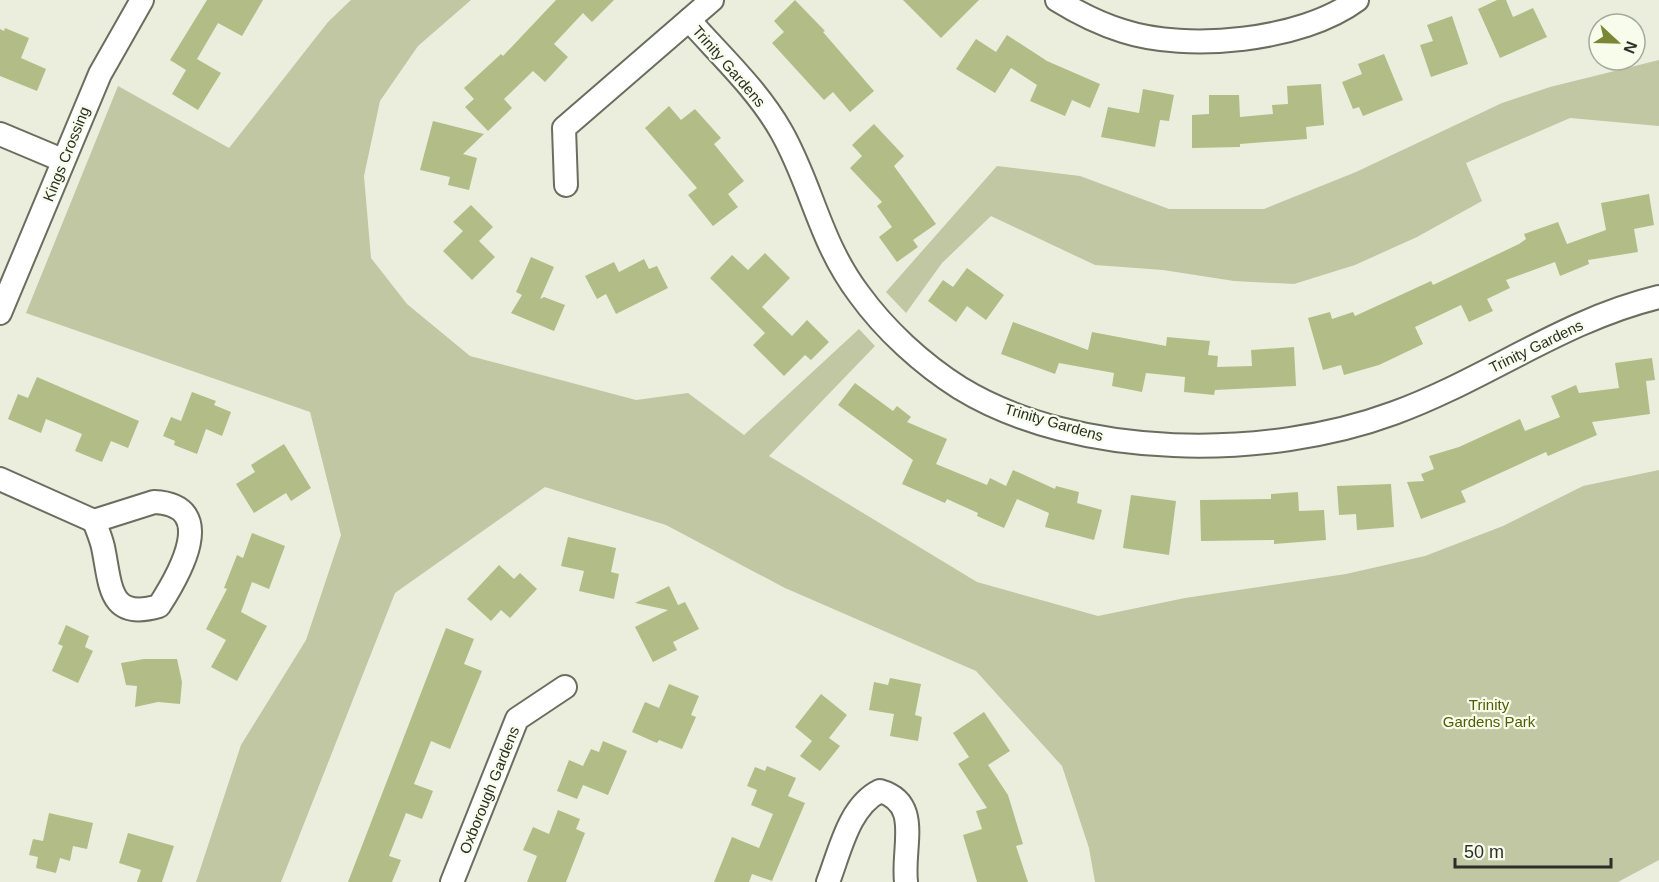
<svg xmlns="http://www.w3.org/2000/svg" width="1659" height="882" font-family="Helvetica,sans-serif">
<rect width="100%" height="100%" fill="#ebeedd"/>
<g fill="#c0c7a2">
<polygon points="351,0 471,0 418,46 380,101 364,176 371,258 407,304 470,356 636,400 688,393 744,435 859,329 875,346 769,456 977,582 1098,616 1185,598 1346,574 1425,556 1503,526 1583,486 1659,470 1659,860 1618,882 1095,882 1089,848 1062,766 976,671 785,588 666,525 545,487 395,593 281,882 196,882 241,745 306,640 341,535 310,412 26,313 118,86 229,148 328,22"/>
<polygon points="1659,60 1659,126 1570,118 1466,163 1482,201 1417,237 1355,265 1294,284 1234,281 1163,270 1095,265 991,216 942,263 906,313 886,292 997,166 1080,176 1169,209 1264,209 1356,172 1502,103 1550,87"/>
</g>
<g fill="#b2bc87">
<polygon points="207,0 263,0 242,36 218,23 197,59 221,73 198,110 172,94 186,70 170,60"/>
<polygon points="556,0 614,0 592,22 583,13 554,44 568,57 545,82 533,71 504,99 512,108 488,131 465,107 474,99 464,88 501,54 503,56"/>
<polygon points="795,0 825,31 823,32 874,91 850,112 833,92 824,100 772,43 784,32 774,21"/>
<polygon points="903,0 979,0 941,38"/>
<polygon points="1497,0 1506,0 1513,17 1533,8 1547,37 1500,58 1478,9"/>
<polygon points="1452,16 1468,64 1431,77 1420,45 1433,41 1427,25"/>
<polygon points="5,28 29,38 21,58 46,69 37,91 0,76 0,29 4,31"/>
<polygon points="1007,35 1047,61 1100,84 1090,108 1072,100 1065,116 1030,101 1037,85 1011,68 995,93 956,69 976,39 996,52"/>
<polygon points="1384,54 1403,100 1363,116 1359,107 1353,109 1342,82 1362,74 1358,64"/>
<polygon points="1321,84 1324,125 1306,127 1307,139 1240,144 1240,147 1192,148 1192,115 1209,114 1209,95 1239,95 1240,117 1273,114 1272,105 1288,104 1287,86"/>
<polygon points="1143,89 1174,95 1169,121 1160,120 1155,147 1101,137 1108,107 1139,113"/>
<polygon points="669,106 681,120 695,109 721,138 714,144 744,181 728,194 738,207 713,226 688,195 697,188 645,128"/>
<polygon points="433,121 484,134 463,154 477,158 469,190 448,185 450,177 420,170"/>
<polygon points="874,124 904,156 894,166 936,224 913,240 918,247 897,262 879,237 892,227 877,206 882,202 850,168 862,156 852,145"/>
<polygon points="1649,194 1654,225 1634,229 1638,252 1588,260 1589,264 1560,276 1555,262 1506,280 1510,288 1487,299 1493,311 1469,322 1461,305 1415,327 1423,344 1379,365 1344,375 1341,365 1323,370 1308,318 1330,312 1332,319 1353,312 1355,316 1431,281 1433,285 1519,244 1526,239 1524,234 1558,222 1567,244 1606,230 1601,203"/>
<polygon points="471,205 493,227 479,241 495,257 472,280 443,251 463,231 453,222"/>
<polygon points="765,253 790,278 762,307 792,336 807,320 829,342 811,360 805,355 784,376 753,345 765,333 710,278 732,255 748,270"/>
<polygon points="531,257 554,267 540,299 544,297 565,305 554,331 511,313 522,295 516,292"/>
<polygon points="644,259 649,269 657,266 668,288 616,314 606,294 597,299 585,276 614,262 619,272"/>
<polygon points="967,268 1004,295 986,320 967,306 956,322 928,301 943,280 953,287"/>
<polygon points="1013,322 1088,350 1092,332 1166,346 1167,337 1210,341 1208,355 1218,356 1217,367 1252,366 1251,350 1294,347 1296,386 1215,390 1214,395 1184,392 1185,377 1146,373 1142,392 1112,386 1114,373 1059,363 1055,374 1001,354"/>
<polygon points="1652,358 1655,380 1646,381 1650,414 1592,422 1597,435 1548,456 1546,452 1461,491 1466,502 1421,519 1407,482 1424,481 1421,474 1434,469 1429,456 1459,447 1520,419 1525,431 1560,417 1551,396 1576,385 1579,393 1619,388 1615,363"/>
<polygon points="37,377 139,421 128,448 111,441 102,462 75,451 82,434 46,419 41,433 8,419 18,394 28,398"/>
<polygon points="855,383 893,411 897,406 911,417 907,422 947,439 936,464 987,485 990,478 1006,486 1013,470 1055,489 1056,486 1079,492 1077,503 1102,510 1094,540 1045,527 1049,513 1017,499 1004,528 977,516 978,513 947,499 945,503 902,484 913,460 838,405"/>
<polygon points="192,392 216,401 214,405 231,412 222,436 206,429 197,454 174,445 175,441 163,436 171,417 181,421"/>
<polygon points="284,444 311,488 291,501 286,493 254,513 236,484 255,472 251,465"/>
<polygon points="1391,484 1394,527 1357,530 1356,514 1339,515 1337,486"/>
<polygon points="1298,492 1299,511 1324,510 1326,540 1274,544 1274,540 1201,541 1200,500 1271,499 1271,494"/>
<polygon points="1131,495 1176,501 1169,555 1123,548"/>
<polygon points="252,533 285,546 269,589 252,582 241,612 267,626 237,681 211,667 226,640 206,629 227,589 224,588 237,555 243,558"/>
<polygon points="568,537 616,548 611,572 619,574 614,599 579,591 584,571 561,566"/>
<polygon points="499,565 514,579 520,573 537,589 510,618 501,610 491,621 467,599"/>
<polygon points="669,586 678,605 685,602 699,629 673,642 677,650 653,662 635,627 668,610 635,603"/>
<polygon points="66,625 89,636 85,647 93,651 78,683 52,671 63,646 58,644"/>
<polygon points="446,628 474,639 464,664 482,671 450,749 431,741 414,784 433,791 422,819 406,813 389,856 401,860 392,882 348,882"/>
<polygon points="144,659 177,659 182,682 180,704 158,702 135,707 137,686 126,685 121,663"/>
<polygon points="890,678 921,684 915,715 922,717 918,741 890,736 894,714 869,710 874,682 888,685"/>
<polygon points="669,684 699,696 691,715 696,717 682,749 659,740 657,743 632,732 645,702 659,708"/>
<polygon points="821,694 847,715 829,738 840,746 820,771 800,756 812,741 795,727"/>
<polygon points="984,712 1010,751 988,765 1008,795 1023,844 1016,846 1028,882 977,882 963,835 982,829 976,811 987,808 958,764 969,757 953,733"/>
<polygon points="603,741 627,751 608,795 583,785 577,799 557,791 569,760 583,766 591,749 599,752"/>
<polygon points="767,766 796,778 788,796 805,803 772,881 752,874 749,882 714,882 732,837 759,848 773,814 751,805 757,790 747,786 755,767 765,771"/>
<polygon points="558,810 580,819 576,829 585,833 566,882 527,882 537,856 523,850 533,827 549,834"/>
<polygon points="49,813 93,823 87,849 73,846 70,861 60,858 56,873 36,868 38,857 29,855 33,839 43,841"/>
<polygon points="128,833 174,846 162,882 137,882 141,870 119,863"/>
</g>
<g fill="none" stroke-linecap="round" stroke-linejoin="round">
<g stroke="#6a6e5f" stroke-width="26">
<g id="minor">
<path d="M 1057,0 C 1078,13 1100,24 1123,31 C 1187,52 1302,41 1357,0"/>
<path d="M 689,20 C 720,55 757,89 781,131 C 812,185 819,241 859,294 C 885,330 922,364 960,388 C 1078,460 1267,460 1394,413 C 1485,380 1563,320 1659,297"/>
<polyline points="0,134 62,160"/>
<polyline points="566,185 564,128 712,0"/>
<polyline points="0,313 100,74 142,0"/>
<polyline points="0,479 94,521"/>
<path d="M 154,502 C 220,505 179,575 159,606 C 108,621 111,585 103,547 C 101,538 97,529 94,521 Z"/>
<polyline points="452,882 517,719 565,687"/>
<path d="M 828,882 C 840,851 849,806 880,791 C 922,803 902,846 906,882"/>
</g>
</g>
<use href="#minor" stroke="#fff" stroke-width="22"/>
</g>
<g text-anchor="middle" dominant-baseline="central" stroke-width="4.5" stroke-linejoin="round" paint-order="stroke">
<g font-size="15" fill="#2c2e27" stroke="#f8fceb">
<text transform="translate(729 66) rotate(49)">Trinity Gardens</text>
<text transform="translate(66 154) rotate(-68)">Kings Crossing</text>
<text transform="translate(1536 346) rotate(-26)">Trinity Gardens</text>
<text transform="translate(1054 422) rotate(16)">Trinity Gardens</text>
<text transform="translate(489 790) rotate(-68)">Oxborough Gardens</text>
</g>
<g font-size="15" fill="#525d02" stroke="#f8fceb">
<text x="1489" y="704">Trinity<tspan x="1489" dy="17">Gardens Park</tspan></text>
</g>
</g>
<g transform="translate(1617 42) rotate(112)"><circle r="28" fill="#f8fceb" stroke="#a6aa9d" stroke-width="1.5"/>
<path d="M0-4.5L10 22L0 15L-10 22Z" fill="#7b8735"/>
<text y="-9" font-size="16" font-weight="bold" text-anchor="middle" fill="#2c2e27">N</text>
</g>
<path d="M1455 858v9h156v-9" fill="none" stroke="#2c2e27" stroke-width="3"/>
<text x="1464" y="858" font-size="18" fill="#2c2e27" stroke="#f8fceb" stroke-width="4.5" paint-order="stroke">50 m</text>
</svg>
